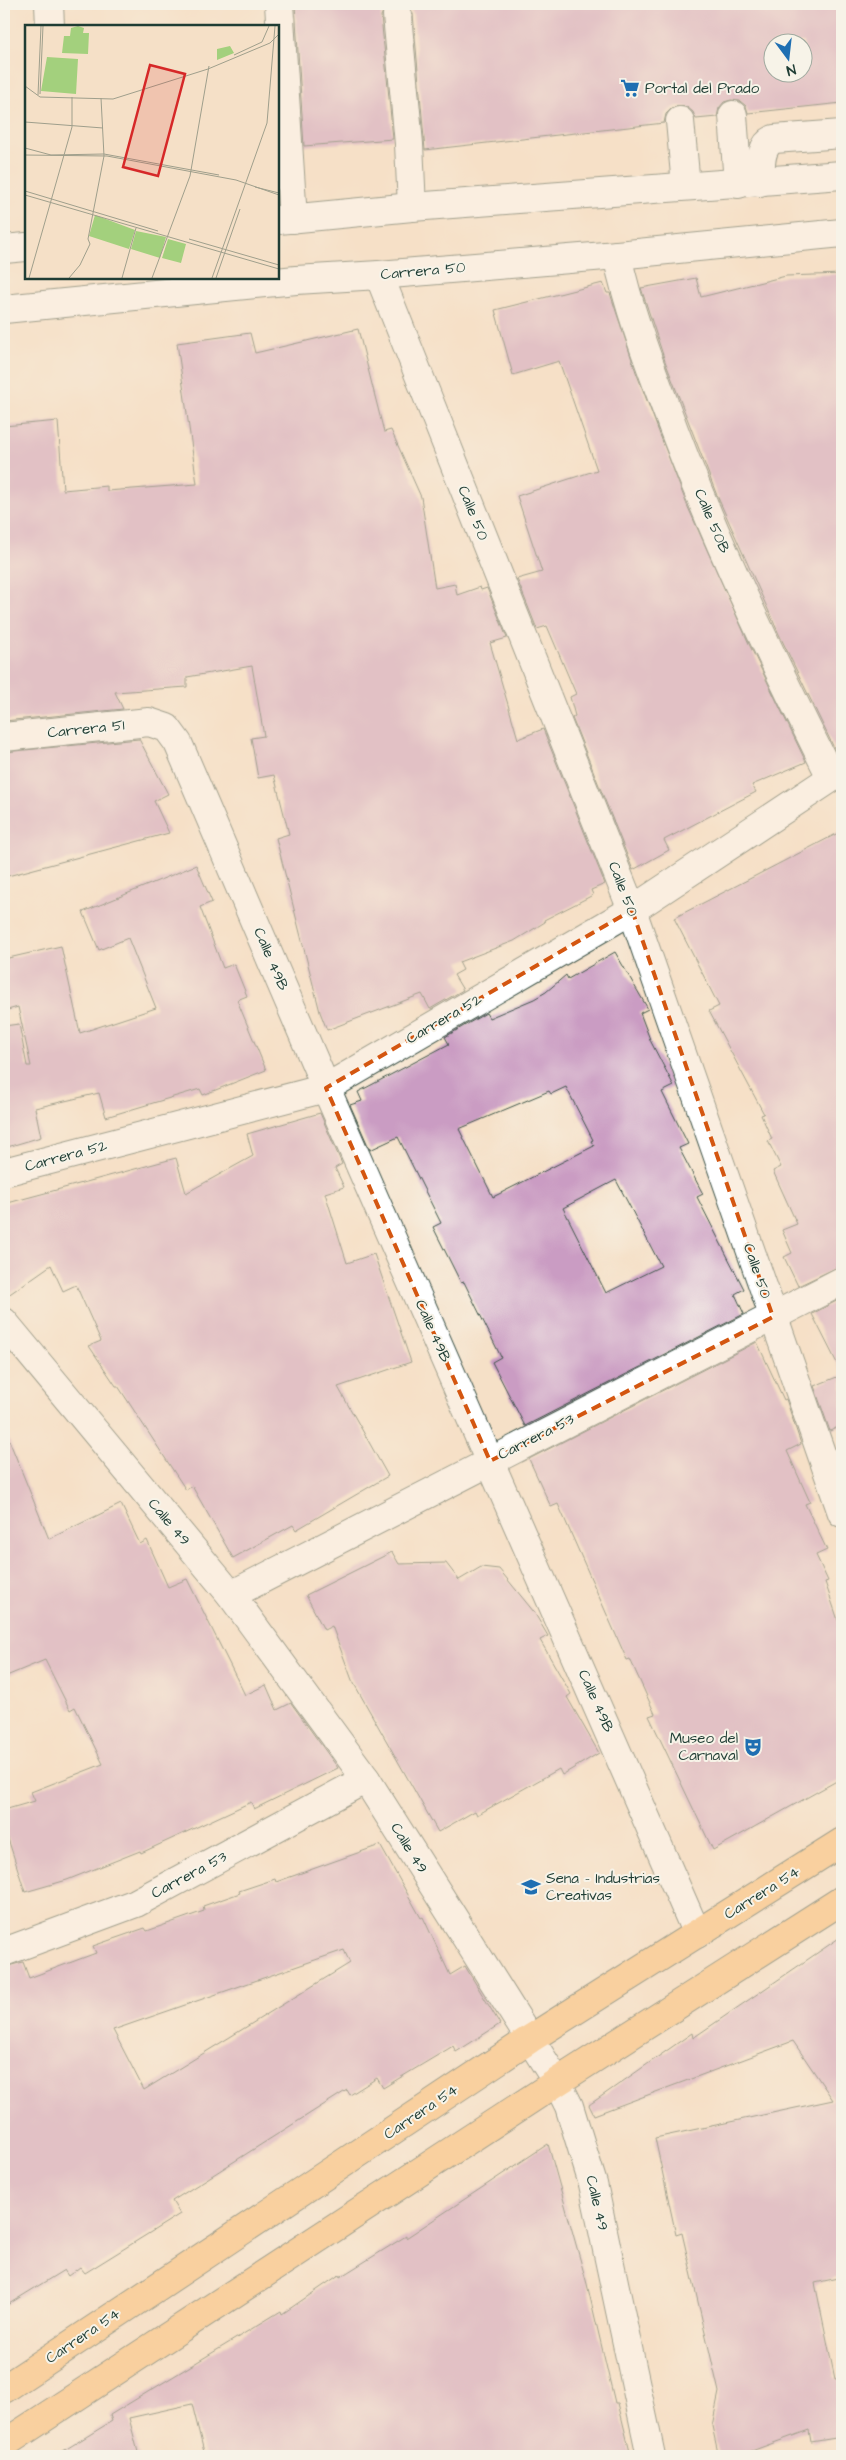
<svg xmlns="http://www.w3.org/2000/svg" width="846" height="2460" font-family="'Architects Daughter',sans-serif">
<rect width="100%" height="100%" fill="#f7f3e8"/>
<filter id="ink" filterUnits="userSpaceOnUse"><feTurbulence type="fractalNoise" baseFrequency=".02" numOctaves="2"/><feDisplacementMap in="SourceGraphic" scale="10" xChannelSelector="R" yChannelSelector="G"/><feConvolveMatrix kernelMatrix="1 2 1 2 8 2 1 2 1" color-interpolation-filters="sRGB"/></filter>
<filter id="wash" filterUnits="userSpaceOnUse"><feTurbulence type="fractalNoise" baseFrequency=".0096" numOctaves="4" result="noise"/><feDisplacementMap in="SourceGraphic" scale="20" xChannelSelector="R" yChannelSelector="G"/><feGaussianBlur stdDeviation="1.12" result="paint"/><feColorMatrix in="noise" values="0 0 0 0 0 0 0 0 0 0 0 0 0 0 0 0 0 1.4 0 .05"/><feComposite in="paint" operator="in"/></filter>
<g filter="url(#wash)">
<rect width="100%" height="100%" fill="#f5e0c7"/>
<g id="blocks">
<g fill="#ca9cc3" fill-rule="evenodd">
<polygon points="295,4 387,4 381,16 393,139 304,146"/>
<path d="M 407,4 L 842,4 L 842,103 L 748,113 L 746,106 L 740,101 L 731,100 L 724,102 L 719,108 L 717,117 L 696,119 L 693,112 L 687,107 L 678,106 L 671,109 L 666,114 L 664,123 L 425,150 L 413,14 ZM 774,42 L 804,42 L 804,72 L 774,72 Z"/>
<polygon points="842,274 842,747 835,750 778,632 716,493 665,361 641,288 696,278 701,297 786,276"/>
<polygon points="603,283 607,293 610,293 636,372 687,505 750,646 806,762 752,785 756,792 664,840 669,850 633,870 572,718 575,716 570,697 576,694 547,626 537,629 517,579 542,572 517,496 597,470 559,361 513,375 495,310"/>
<polygon points="358,329 384,432 391,430 421,497 435,588 455,584 457,595 480,587 481,590 487,588 507,638 490,643 518,739 543,729 605,884 591,890 593,895 544,920 545,922 514,941 459,962 463,970 454,975 463,990 430,1009 422,994 327,1030 320,1012 276,838 289,834 274,775 258,778 251,738 264,736 252,666 187,677 187,687 115,692 123,709 4,721 4,426 58,421 63,490 107,486 107,491 197,484 177,343 250,333 255,353"/>
<polygon points="139,739 168,794 154,801 169,833 4,877 4,752"/>
<polygon points="842,831 842,1265 798,1286 784,1257 792,1253 782,1230 797,1224 773,1171 781,1167 768,1141 772,1139 761,1115 764,1114 709,1011 719,1006 674,918"/>
<polygon points="196,865 212,902 200,907 223,968 234,964 247,996 237,1000 266,1070 203,1095 200,1089 106,1117 99,1093 35,1108 41,1137 4,1148 4,1026 19,1024 27,1066 31,1066 18,1007 4,1011 4,959 61,946 80,1033 156,1008 128,938 99,950 83,912"/>
<path d="M 615,952 L 648,1009 L 640,1013 L 651,1042 L 674,1086 L 662,1092 L 688,1144 L 679,1148 L 703,1194 L 697,1197 L 744,1289 L 735,1294 L 744,1314 L 525,1426 L 492,1362 L 501,1357 L 464,1282 L 461,1283 L 433,1227 L 441,1223 L 398,1137 L 370,1150 L 350,1105 L 362,1101 L 358,1092 L 449,1044 L 445,1037 L 486,1013 L 489,1018 L 534,999 L 546,992 L 566,975 L 568,979 ZM 566,1087 L 593,1140 L 591,1141 L 594,1146 L 493,1197 L 459,1129 L 549,1091 L 551,1094 ZM 616,1180 L 661,1266 L 606,1293 L 563,1208 Z"/>
<polygon points="320,1113 342,1164 335,1168 344,1187 325,1193 347,1263 374,1254 411,1362 338,1387 388,1476 296,1530 293,1525 233,1558 192,1486 186,1490 118,1386 116,1386 89,1346 101,1341 76,1285 63,1291 51,1265 4,1298 4,1204 176,1158 186,1193 253,1156 247,1134"/>
<polygon points="842,1298 842,1373 812,1314"/>
<polygon points="757,1342 784,1400 786,1399 801,1444 787,1451 810,1502 805,1504 827,1550 816,1555 828,1581 825,1582 842,1632 842,1778 713,1850 649,1716 655,1714 630,1659 627,1660 558,1504 551,1507 529,1459"/>
<polygon points="842,1375 842,1425 830,1431 814,1386"/>
<polygon points="5,1430 49,1539 121,1504 140,1544 147,1540 168,1587 187,1579 245,1695 266,1685 277,1710 291,1703 338,1768 254,1809 251,1802 141,1853 140,1851 67,1880 25,1892 4,1826 4,1810 35,1801 31,1792 103,1764 75,1707 70,1710 45,1660 4,1677"/>
<polygon points="392,1552 399,1564 446,1563 459,1580 481,1567 499,1569 534,1612 548,1636 540,1640 571,1694 567,1697 599,1753 562,1775 559,1769 477,1815 475,1811 438,1832 352,1680 332,1626 324,1630 306,1595"/>
<path d="M 380,1845 L 421,1918 L 423,1917 L 450,1975 L 465,1966 L 500,2024 L 456,2052 L 453,2046 L 383,2088 L 377,2078 L 350,2095 L 347,2090 L 172,2201 L 180,2214 L 85,2273 L 80,2267 L 68,2276 L 64,2270 L 4,2307 L 4,1967 L 23,1962 L 29,1978 L 96,1953 L 93,1946 L 145,1928 L 147,1931 L 204,1911 L 203,1906 L 240,1893 L 239,1891 L 275,1879 L 276,1882 ZM 344,1950 L 350,1963 L 144,2090 L 113,2030 Z"/>
<polygon points="842,1936 842,2277 815,2283 835,2379 842,2378 842,2437 811,2442 809,2430 738,2456 718,2453 712,2426 719,2392 682,2233 676,2235 655,2138 833,2100 793,2041 594,2115 589,2105 692,2033 693,2038"/>
<polygon points="548,2144 587,2284 615,2403 618,2403 631,2456 205,2456 192,2404 129,2418 139,2456 55,2456 112,2421 110,2415 281,2311 282,2314 339,2275 340,2277 406,2236 406,2238"/>
</g>
</g>
</g>
<g filter="url(#ink)">
<use href="#blocks" fill-opacity="0" stroke="#3f554a" stroke-width="1"/>
<g fill="none" stroke-linecap="round" stroke-linejoin="round">
<g stroke="#3f554a" stroke-width="30">
<g id="minor">
<polyline points="49,4 50,26"/>
<polyline points="279,4 293,219"/>
<polyline points="397,15 409,144 412,207"/>
<polyline points="733,115 738,184"/>
<polyline points="680,121 686,186"/>
<path d="M 760,182 C 761,167 759,146 774,139 L 842,134"/>
<polyline points="278,220 412,207 842,175"/>
<polyline points="4,249 26,247"/>
<path d="M 617,255 C 628,306 646,355 664,403 C 711,532 770,655 831,777"/>
<polyline points="379,275 632,910 842,1513"/>
<polyline points="4,309 296,280 379,275 617,255 842,233"/>
<polyline points="4,737 149,722 167,728 178,743 326,1088 697,1934"/>
<polyline points="4,1172 326,1088 632,910 842,771"/>
<polyline points="4,1322 231,1595 366,1779 557,2082 569,2106 593,2184 651,2456"/>
<polyline points="231,1595 842,1281"/>
<polyline points="4,1952 136,1903 366,1779"/>
</g>
</g>
<g stroke="#3f554a" stroke-width="30">
<g id="major">
<polyline points="4,2389 530,2039 842,1842"/>
<polyline points="4,2444 557,2082 842,1900"/>
</g>
</g>
<use href="#minor" stroke="#fff" stroke-width="28"/>
<use href="#major" stroke="#fcbd6f" stroke-width="28"/>
</g>
</g>
<path d="M0 0H846V2460H0ZM 632,910 L 773,1317 L 490,1461 L 326,1088 Z" fill="#f5e0c7" fill-opacity=".55" fill-rule="evenodd"/>
<path fill="none" stroke="#d45610" stroke-width="4" stroke-dasharray="10 6" stroke-linejoin="round" d="M 632,910 L 773,1317 L 490,1461 L 326,1088 Z"/>
<defs>
<g id="supermarket-bare" transform="scale(1.5)"><path d="M-6-5.5h2.5l.6 2H6L4.5 2H-2.5L-4.4-4H-6ZM-1.5 3.2a1.3 1.3 0 1 0 .1 0ZM3 3.2a1.3 1.3 0 1 0 .1 0Z" fill="#1f6fb2" stroke="#f7f3e8" stroke-width="2.5" paint-order="stroke"/></g>
<g id="theatre-bare" transform="scale(1.5)"><path d="M-5-5.5Q0-4 5-5.5V0Q5 5 0 6Q-5 5-5 0ZM-3.3-2.5H-1v1.5H-3.3ZM1-2.5H3.3v1.5H1ZM-2.8 1Q0 5.5 2.8 1Z" fill="#1f6fb2" stroke="#f7f3e8" stroke-width="2.5" paint-order="stroke"/></g>
<g id="university-bare" transform="scale(1.5)"><path d="M0-5L7-2L0 1L-7-2ZM-4 1L0 2.5L4 1V4Q0 6-4 4Z" fill="#1f6fb2" stroke="#f7f3e8" stroke-width="2.5" paint-order="stroke"/></g>
</defs>
<g fill-rule="evenodd">
<use href="#supermarket-bare" x="630" y="88"/>
<use href="#theatre-bare" x="753" y="1747"/>
<use href="#university-bare" x="531" y="1887"/>
</g>
<g text-anchor="middle" dominant-baseline="central" stroke-width="4" stroke-linejoin="round" paint-order="stroke">
<g font-size="15" fill="#1f3d34" stroke="#f7f3e8" text-anchor="start">
<text x="645" y="88">Portal del Prado</text>
<text x="738" y="1738" text-anchor="end">Museo del<tspan x="738" dy="17">Carnaval</tspan></text>
<text x="546" y="1878">Sena - Industrias<tspan x="546" dy="17">Creativas</tspan></text>
</g>
<g font-size="15" fill="#1f3d34" stroke="#f7f3e8">
<text transform="translate(423 271) rotate(-5)">Carrera 50</text>
<text transform="translate(473 513) rotate(68)">Calle 50</text>
<text transform="translate(712 521) rotate(67)">Calle 50B</text>
<text transform="translate(86 729) rotate(-6)">Carrera 51</text>
<text transform="translate(623 889) rotate(69)">Calle 50</text>
<text transform="translate(271 959) rotate(67)">Calle 49B</text>
<text transform="translate(444 1019) rotate(-30)">Carrera 52</text>
<text transform="translate(66 1156) rotate(-15)">Carrera 52</text>
<text transform="translate(757 1271) rotate(71)">Calle 50</text>
<text transform="translate(433 1331) rotate(66)">Calle 49B</text>
<text transform="translate(536 1437) rotate(-27)">Carrera 53</text>
<text transform="translate(169 1522) rotate(50)">Calle 49</text>
<text transform="translate(596 1701) rotate(66)">Calle 49B</text>
<text transform="translate(409 1848) rotate(58)">Calle 49</text>
<text transform="translate(189 1875) rotate(-28)">Carrera 53</text>
<text transform="translate(762 1893) rotate(-32)">Carrera 54</text>
<text transform="translate(421 2112) rotate(-34)">Carrera 54</text>
<text transform="translate(597 2203) rotate(77)">Calle 49</text>
<text transform="translate(83 2336) rotate(-34)">Carrera 54</text>
</g>
</g>
<g transform="translate(25 25)">
<rect width="254" height="254" fill="#f5e0c7"/>
<path d="M 53,1 L 59,3 L 58,8 L 64,8 L 63,29 L 37,28 L 39,11 L 45,11 L 46,3 ZM 205,21 L 209,28 L 192,35 L 192,24 ZM 22,32 L 53,34 L 51,69 L 16,66 ZM 70,190 L 110,205 L 104,224 L 64,211 ZM 111,206 L 141,212 L 135,233 L 106,224 ZM 143,214 L 161,219 L 156,238 L 137,233 Z" fill="#a3d07d"/>
<path fill="none" stroke="#9f9f8c" stroke-width="1" d="M 209,30 L 237,17 L 244,1M 0,61 L 15,72 L 88,74 L 183,44 L 245,18 L 254,9M 15,69 L 18,1M 13,70 L 16,1M 0,97 L 78,103M 0,123 L 26,130 L 79,129 L 194,150M 0,130 L 82,131 L 211,155 L 254,170M 230,162 L 254,168M 0,166 L 133,206M 0,170 L 254,244M 164,214 L 254,240M 4,253 L 47,102 L 47,72M 44,253 L 55,240 L 65,219 L 63,214 L 79,131 L 76,73M 97,253 L 111,203M 127,253 L 165,151 L 184,41M 187,253 L 242,98 L 250,1M 191,253 L 215,184"/>
<path fill="#d62828" fill-opacity="0.15" stroke="#d62828" stroke-width="2.5" d="M 125,40 L 160,49 L 133,151 L 98,142 Z"/>
<rect width="254" height="254" fill="none" stroke="#1f3d34" stroke-width="2.5"/>
</g>
<rect width="846" height="2460" fill="none" stroke="#f7f3e8" stroke-width="20"/>
<g transform="translate(788 58) rotate(165)"><circle r="24" fill="#f7f3e8" stroke="#a1aaa0"/>
<path d="M0-4L9 19L0 12L-9 19Z" fill="#1f6fb2"/>
<text y="-8" font-size="14" font-weight="bold" text-anchor="middle" fill="#1f3d34">N</text>
</g>
</svg>
